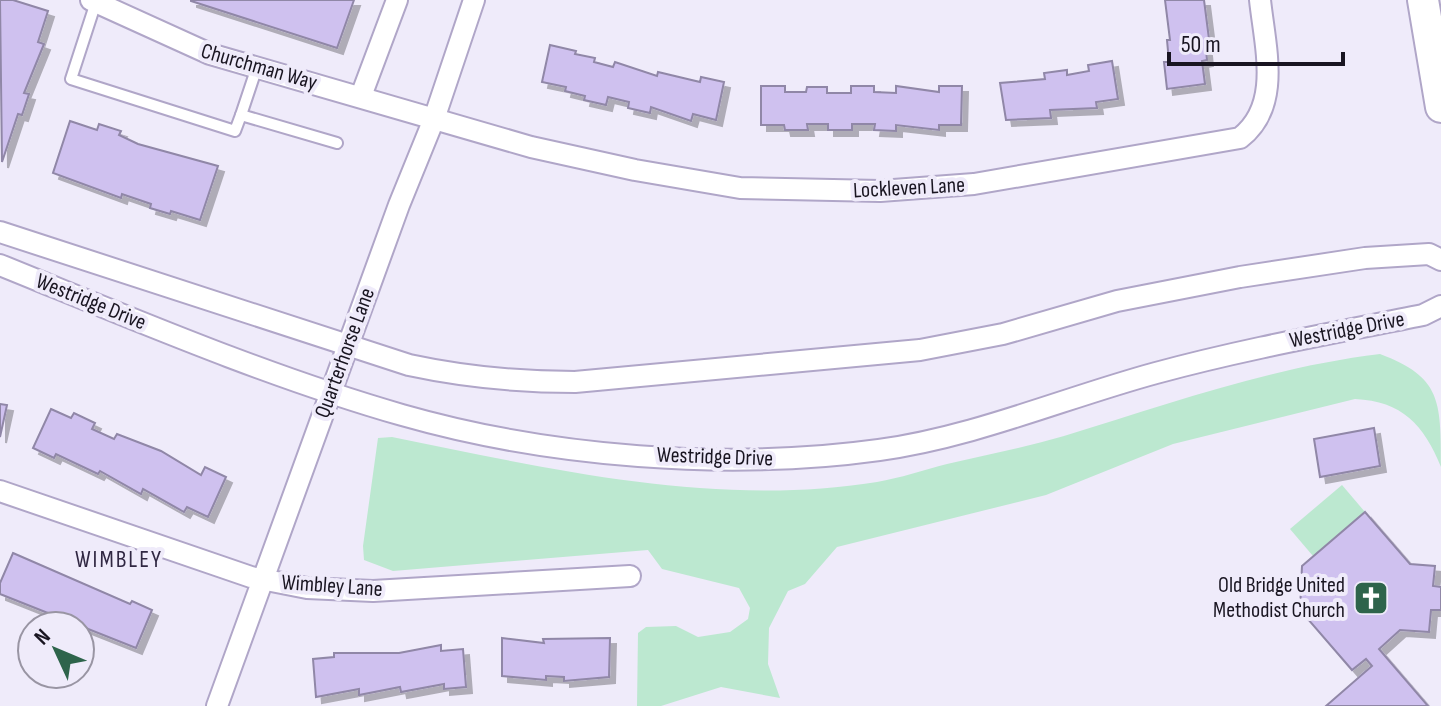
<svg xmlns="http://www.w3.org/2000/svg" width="1441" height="706" font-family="'Sofia Sans Condensed',sans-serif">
<defs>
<filter id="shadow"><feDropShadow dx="6" dy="6" stdDeviation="0" flood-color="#0004"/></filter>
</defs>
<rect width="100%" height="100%" fill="#efebfa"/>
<g fill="#bce8d0">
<path d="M 1380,354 C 1441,377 1441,400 1441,467 C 1424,425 1402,401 1355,399 L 1173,444 L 1046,495 L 837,547 L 805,584 L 788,591 L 769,628 L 768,664 L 780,698 L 721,687 L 661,706 L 637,706 L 638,633 L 646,627 L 676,626 L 698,637 L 730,632 L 748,619 L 750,608 L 739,588 L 662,569 L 648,550 L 393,571 L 364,560 L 363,546 L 378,438 L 392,437 C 550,469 716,508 877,482 C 900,478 924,470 947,464 C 986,455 1026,447 1064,436 C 1167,404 1272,367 1380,354 Z"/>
<polygon points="1342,485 1365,512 1313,556 1290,529"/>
</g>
<g fill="#cfc1ef" stroke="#9087a7" stroke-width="2" filter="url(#shadow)">
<polygon points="0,0 13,0 48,11 38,42 44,44 24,93 29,94 22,115 18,114 2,162"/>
<polygon points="354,0 337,48 191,1 191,0"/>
<polygon points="1165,0 1204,0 1209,39 1205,40 1207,60 1202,61 1205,84 1167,89 1164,62 1169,62 1167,40 1170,40"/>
<polygon points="550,45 576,51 575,54 595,58 594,62 613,67 615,62 657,76 658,72 700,82 701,77 724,82 716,120 693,114 691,121 651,107 650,113 628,108 629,102 608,97 606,105 584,100 585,96 565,91 566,87 542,82"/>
<polygon points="1112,61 1118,99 1096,102 1097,108 1050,110 1051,118 1006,120 1000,83 1045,79 1044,73 1067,70 1067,75 1089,71 1088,65"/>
<polygon points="761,86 785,86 785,92 806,92 807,87 827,87 827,93 851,93 851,86 874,86 874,92 896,93 896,86 939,92 939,86 962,86 961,125 939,125 939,130 896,125 896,131 874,130 875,124 852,124 852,130 828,130 828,124 807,124 808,130 785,130 784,125 761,125"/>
<polygon points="70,121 97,130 99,124 121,131 119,135 138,144 218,166 200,220 171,211 170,214 150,208 151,204 122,194 121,198 53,173"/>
<polygon points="0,404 7,405 0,437"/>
<polygon points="51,409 71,418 74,413 95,423 92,429 114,439 117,434 161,451 201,475 205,467 226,477 208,517 187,507 184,512 143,489 141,494 100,471 98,474 56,454 54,458 33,448"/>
<polygon points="1374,428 1380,466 1320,477 1314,439"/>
<polygon points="1365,512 1410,564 1435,566 1433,586 1441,587 1441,610 1431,610 1429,632 1400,630 1379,649 1428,706 1326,706 1372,666 1366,659 1352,670 1300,610 1302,566"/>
<polygon points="13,553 130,604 132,601 152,610 136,648 0,594 0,583"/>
<polygon points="502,638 544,643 543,639 610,638 609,677 564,681 564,677 546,676 546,680 502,676"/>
<polygon points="441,645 441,651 463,649 466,687 444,689 444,684 401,692 400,687 359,695 359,689 316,697 313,659 334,657 334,653 399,653"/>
</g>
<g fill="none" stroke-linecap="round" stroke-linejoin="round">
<g stroke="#b0a6c8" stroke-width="14">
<g id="service">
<polyline points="96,2 71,79 235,131 241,115"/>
<polyline points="257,67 241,115 337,143"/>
</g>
</g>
<g stroke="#b0a6c8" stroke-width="24">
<g id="minor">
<path d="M 91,0 L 210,54 L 531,147 L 635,170 L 740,188 L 880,191 L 974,184 L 1240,138 C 1282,106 1265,47 1260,0"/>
<polyline points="361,96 397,0"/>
<path d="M 0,232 L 409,365 C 465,377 518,382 575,382 L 920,350 L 1003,334 L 1117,301 L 1240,277 L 1365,258 L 1429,254 L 1441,260"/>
<path d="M 0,265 C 131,318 266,376 402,415 C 549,457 727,471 879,450 C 974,437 1064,398 1156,373 C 1244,349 1334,333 1423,315 L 1441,306"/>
<polyline points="0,491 251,577 307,588 373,591 630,576"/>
<polyline points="217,706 399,205 434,119 474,0"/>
</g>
</g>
<g stroke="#b0a6c8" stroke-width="34">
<polyline id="primary" points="1423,0 1441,107"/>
</g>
<use href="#service" stroke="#fff" stroke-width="10"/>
<use href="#minor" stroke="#fff" stroke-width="20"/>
<use href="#primary" stroke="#fff" stroke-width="30"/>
</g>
<defs>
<g id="church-square" transform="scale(1.8)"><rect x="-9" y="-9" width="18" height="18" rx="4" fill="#2e644b" stroke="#efebfa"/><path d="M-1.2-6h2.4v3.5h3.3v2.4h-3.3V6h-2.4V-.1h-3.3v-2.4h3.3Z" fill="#fff"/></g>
</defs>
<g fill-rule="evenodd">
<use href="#church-square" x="1371" y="598"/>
</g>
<g text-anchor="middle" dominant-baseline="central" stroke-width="8" stroke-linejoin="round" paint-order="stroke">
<g font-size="22" fill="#191521" stroke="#efebfa">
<text transform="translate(259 67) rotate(16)">Churchman Way</text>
<text transform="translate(909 188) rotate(-3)">Lockleven Lane</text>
<text transform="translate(91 302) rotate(22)">Westridge Drive</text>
<text transform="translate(1347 330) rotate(-11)">Westridge Drive</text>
<text transform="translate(345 353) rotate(-70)">Quarterhorse Lane</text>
<text transform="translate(715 457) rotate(2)">Westridge Drive</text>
<text transform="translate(332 586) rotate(4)">Wimbley Lane</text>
</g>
<g font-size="22" fill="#191521" stroke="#efebfa" text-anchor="end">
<text x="1345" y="585">Old Bridge United<tspan x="1345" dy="25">Methodist Church</tspan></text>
</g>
<g font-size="24" letter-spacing="2" fill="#302742" stroke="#efebfa">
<text x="119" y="559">WIMBLEY</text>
</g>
</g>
<g transform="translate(56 650) rotate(314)"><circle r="38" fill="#efebfa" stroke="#9995a3" stroke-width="2"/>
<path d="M0-6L14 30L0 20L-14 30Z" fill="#2e644b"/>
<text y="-12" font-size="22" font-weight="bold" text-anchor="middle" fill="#191521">N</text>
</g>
<path d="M1169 52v12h174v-12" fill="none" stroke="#191521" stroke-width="4"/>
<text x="1181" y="52" font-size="24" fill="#191521" stroke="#efebfa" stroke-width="6" paint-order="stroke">50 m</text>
</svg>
